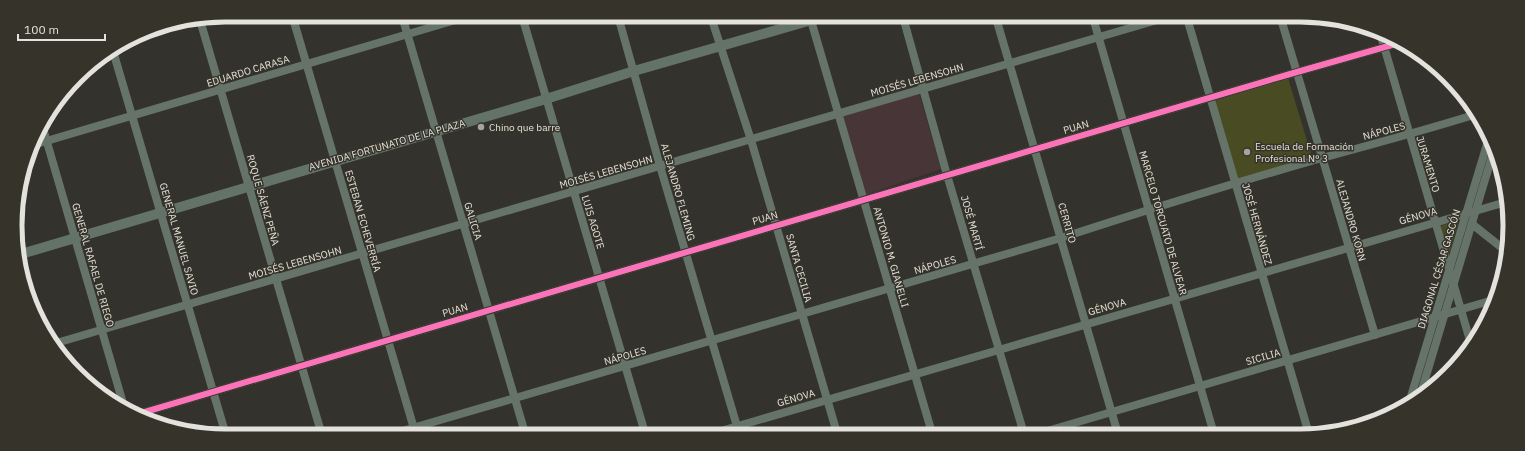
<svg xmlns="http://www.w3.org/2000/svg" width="1525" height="451" font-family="'IBM Plex Sans',sans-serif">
<rect width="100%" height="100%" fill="#33322d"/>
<polygon fill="#473537" points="918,90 941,169 865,195 842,114"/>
<g fill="#494b23">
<polygon points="1288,78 1312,157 1235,181 1211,102"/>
<polygon points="1455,221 1458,224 1450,252 1448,252 1441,227 1442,225"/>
</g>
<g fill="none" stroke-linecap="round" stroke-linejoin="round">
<g stroke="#657369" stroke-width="8">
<polyline points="292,15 415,432"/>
<polyline points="402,16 525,433"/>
<polyline points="522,16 645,433"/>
<polyline points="618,16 660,166 739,433"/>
<polyline points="711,17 751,140 837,433"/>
<polyline points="810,17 932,433"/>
<polyline points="903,17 947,175 1024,434"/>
<polyline points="996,18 1118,434"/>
<polyline points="1093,18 1214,434"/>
<polyline points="1187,18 1309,434"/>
<polyline points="1281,19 1375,335"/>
<polyline points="200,20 321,432"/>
<polyline points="1381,36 1471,344"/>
<polyline points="113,51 225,432"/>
<polyline points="42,125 125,410"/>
<polyline points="33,145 469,16"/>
<polyline points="1472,224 1506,251"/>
<polyline points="53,344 1164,18"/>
<polyline points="1420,396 1493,153"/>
<polyline points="1409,403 1488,141"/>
<polyline points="138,414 1297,72 1399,43"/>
<path d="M 399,432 L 1061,238 C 1147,210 1234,183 1322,158 C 1374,144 1425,130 1477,114"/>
<polyline points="714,433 1506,202"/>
<polyline points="1037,434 1493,300"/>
</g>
<polyline stroke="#647368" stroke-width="10" points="21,254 546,99 634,71 822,17"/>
<g stroke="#36342a" stroke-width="8">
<polyline id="cycleway" points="138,414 1297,72 1399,43"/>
</g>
<use href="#cycleway" stroke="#fb73b8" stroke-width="6"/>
</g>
<g fill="#a5a49f" stroke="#36342a" stroke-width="1.5">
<circle cx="481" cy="127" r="4"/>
<circle cx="1247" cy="152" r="4"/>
</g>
<g text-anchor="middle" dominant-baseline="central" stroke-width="3" stroke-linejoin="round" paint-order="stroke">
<g font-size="10" fill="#e3e2dc" stroke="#36342a">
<text transform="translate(248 71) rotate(-17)">EDUARDO CARASA</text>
<text transform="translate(917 80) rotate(-16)">MOISÉS LEBENSOHN</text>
<text transform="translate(1076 127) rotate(-16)">PUAN</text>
<text transform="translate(1384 131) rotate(-15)">NÁPOLES</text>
<text transform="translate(387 145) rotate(-16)">AVENIDA FORTUNATO DE LA PLAZA</text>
<text transform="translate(1428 164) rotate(73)">JURAMENTO</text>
<text transform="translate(606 172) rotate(-16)">MOISÉS LEBENSOHN</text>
<text transform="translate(678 192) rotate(74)">ALEJANDRO FLEMING</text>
<text transform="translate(263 200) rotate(74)">ROQUE SÁENZ PEÑA</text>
<text transform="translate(1418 216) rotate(-16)">GÉNOVA</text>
<text transform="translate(765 218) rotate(-16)">PUAN</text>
<text transform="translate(1351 220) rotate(74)">ALEJANDRO KORN</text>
<text transform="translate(363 221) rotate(74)">ESTEBAN ECHEVERRÍA</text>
<text transform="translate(473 221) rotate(73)">GALICIA</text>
<text transform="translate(593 222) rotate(73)">LUIS AGOTE</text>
<text transform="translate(972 223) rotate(74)">JOSÉ MARTÍ</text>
<text transform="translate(1067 223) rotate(74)">CERRITO</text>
<text transform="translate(1163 223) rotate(74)">MARCELO TORCUATO DE ALVEAR</text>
<text transform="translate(1257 224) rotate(74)">JOSÉ HERNÁNDEZ</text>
<text transform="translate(179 239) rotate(74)">GENERAL MANUEL SAVIO</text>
<text transform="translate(891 257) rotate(74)">ANTONIO M. GIANELLI</text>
<text transform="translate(295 263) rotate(-16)">MOISÉS LEBENSOHN</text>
<text transform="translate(93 265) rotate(74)">GENERAL RAFAEL DE RIEGO</text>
<text transform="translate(935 265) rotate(-16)">NÁPOLES</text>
<text transform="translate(799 268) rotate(74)">SANTA CECILIA</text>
<text transform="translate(1439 269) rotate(-73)">DIAGONAL CÉSAR GASCÓN</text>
<text transform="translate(1107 307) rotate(-16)">GÉNOVA</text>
<text transform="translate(455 310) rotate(-16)">PUAN</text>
<text transform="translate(625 356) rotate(-16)">NÁPOLES</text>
<text transform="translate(1263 357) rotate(-16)">SICILIA</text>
<text transform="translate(796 398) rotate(-16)">GÉNOVA</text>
</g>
<g font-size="10" fill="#e3e2dc" stroke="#36342a" text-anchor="start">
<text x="489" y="127">Chino que barre</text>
<text x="1255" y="146">Escuela de Formación<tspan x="1255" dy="12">Profesional N° 3</tspan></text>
</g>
</g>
<path d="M0 0H1525V451H0ZM225 22H1300A203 203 0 0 1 1503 225V226A203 203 0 0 1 1300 429H225A203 203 0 0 1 22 226V225A203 203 0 0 1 225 22Z" fill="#36342a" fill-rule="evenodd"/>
<path fill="none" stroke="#e3e2dc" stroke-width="5" d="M225 22H1300A203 203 0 0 1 1503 225V226A203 203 0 0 1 1300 429H225A203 203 0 0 1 22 226V225A203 203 0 0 1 225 22Z"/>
<path d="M18 34v6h87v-6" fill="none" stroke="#e3e2dc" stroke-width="2"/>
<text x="24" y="34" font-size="12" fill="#e3e2dc" stroke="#36342a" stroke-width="3" paint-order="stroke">100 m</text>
</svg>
